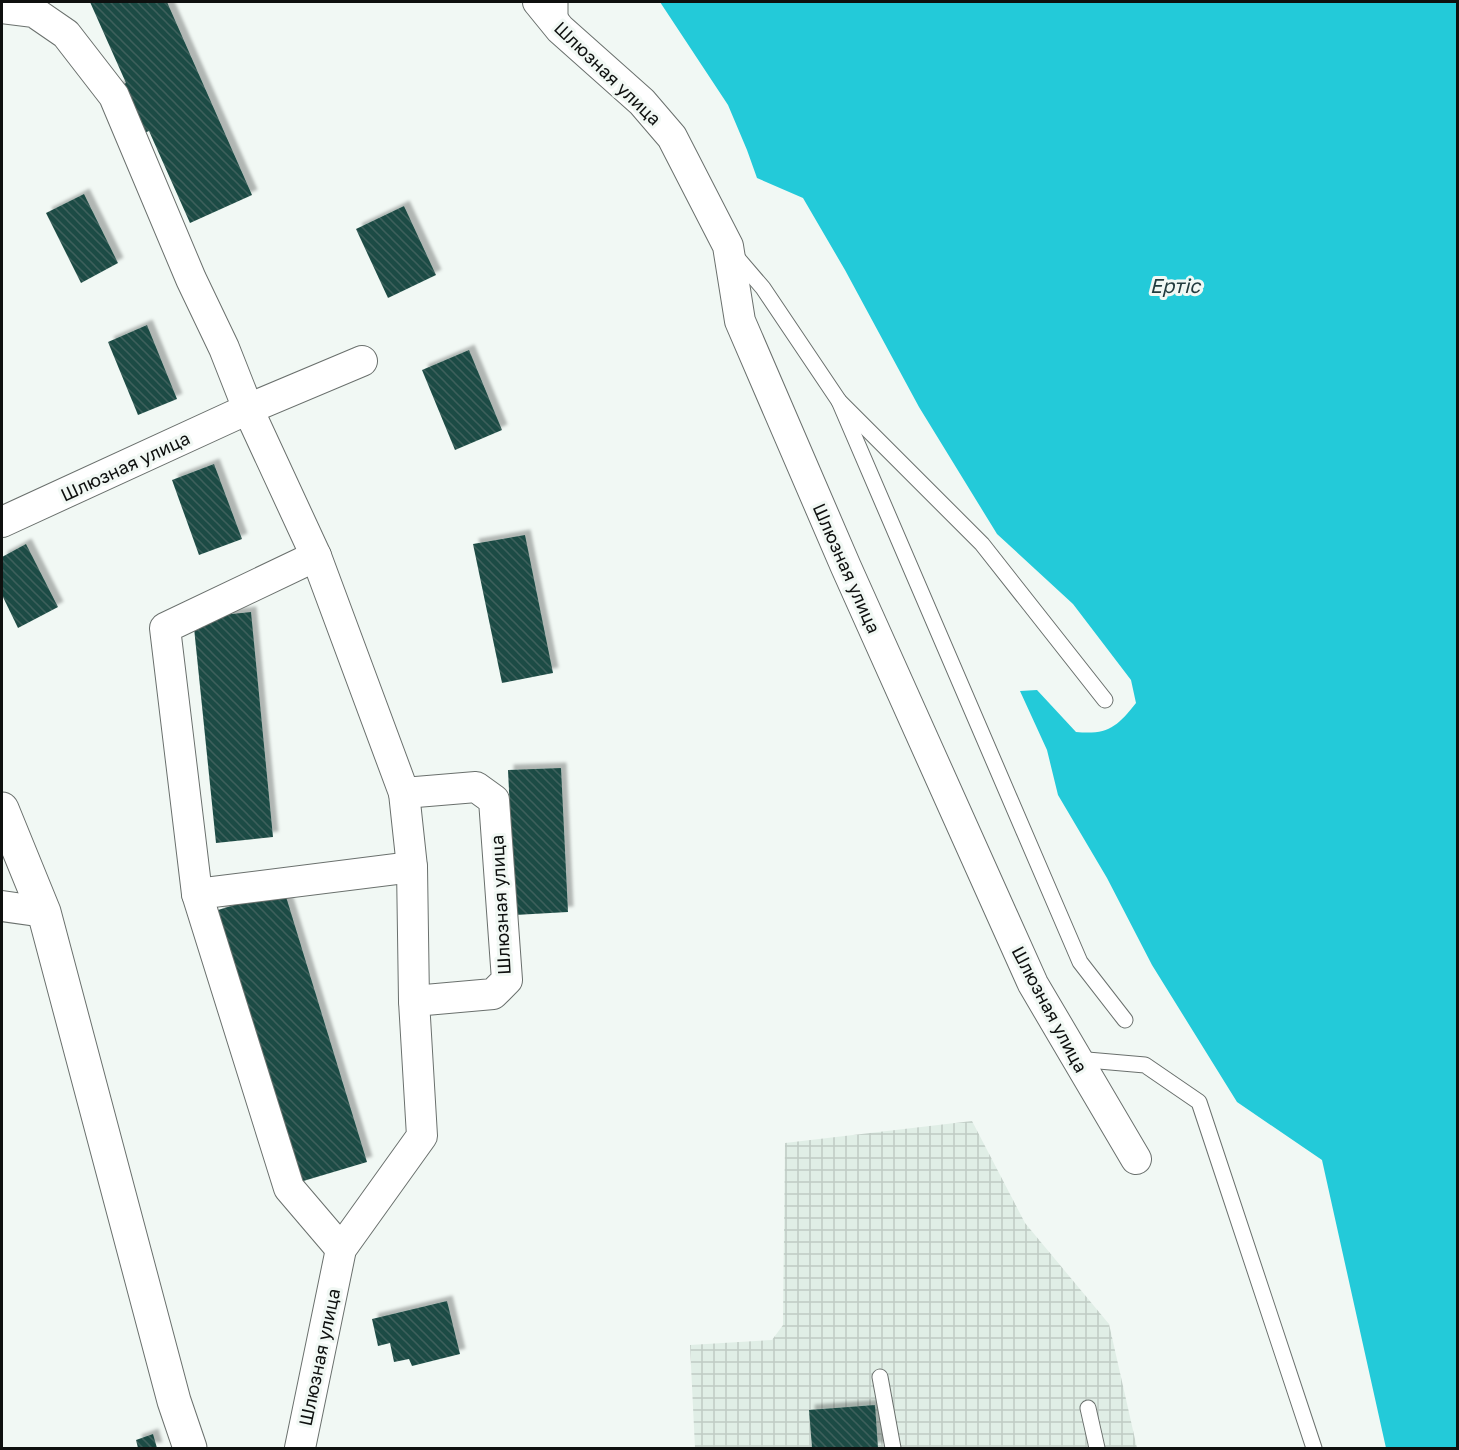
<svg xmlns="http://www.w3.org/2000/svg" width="1459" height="1450" font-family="'Golos Text',sans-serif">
<defs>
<pattern id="industrial-grid" width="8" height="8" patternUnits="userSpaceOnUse" patternTransform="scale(1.5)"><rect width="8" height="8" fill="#e0eee6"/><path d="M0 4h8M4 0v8" fill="none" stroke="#bfcbc4"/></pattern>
<pattern id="building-back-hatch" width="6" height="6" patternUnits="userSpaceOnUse" patternTransform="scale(1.5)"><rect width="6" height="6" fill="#1f4c45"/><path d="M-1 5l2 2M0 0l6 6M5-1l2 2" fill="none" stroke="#3d615c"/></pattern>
<filter id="shadow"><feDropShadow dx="5.5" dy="-5.5" stdDeviation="1.5" flood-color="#0004"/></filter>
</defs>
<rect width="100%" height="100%" fill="#f1f8f4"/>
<polygon fill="url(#industrial-grid)" points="972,1121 1025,1223 1109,1324 1137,1448 695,1448 690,1345 772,1340 783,1325 785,1143"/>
<path fill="#23cad9" d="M 660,2 L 1457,2 L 1457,1448 L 1386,1448 L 1322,1160 L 1237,1102 L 1152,965 L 1107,878 L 1058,795 L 1047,750 L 1020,691 L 1037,690 L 1076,732 C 1108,735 1117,727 1136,703 L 1131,680 L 1073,604 L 997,534 L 919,407 L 845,270 L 803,198 L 757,178 L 747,150 L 728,105 Z"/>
<g fill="url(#building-back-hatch)" filter="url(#shadow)">
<polygon points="90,2 167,2 252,195 190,223 149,131 137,136 116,88 126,83"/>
<polygon points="84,194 118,263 81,283 46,213"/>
<polygon points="404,206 436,275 388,298 356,229"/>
<polygon points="147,325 177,399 138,415 108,342"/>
<polygon points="469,350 502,430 455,450 422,370"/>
<polygon points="214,464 242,539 199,555 172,480"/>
<polygon points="525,535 553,673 502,683 473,544"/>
<polygon points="26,544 58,607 18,628 2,595 2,557"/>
<polygon points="251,612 273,837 216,843 193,618"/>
<polygon points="561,768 568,912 515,915 508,770"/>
<polygon points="284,890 367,1162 300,1182 218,910"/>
<polygon points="447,1301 460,1354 412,1366 409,1359 394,1362 390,1343 378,1346 372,1319"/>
<polygon points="875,1405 878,1448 812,1448 809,1410"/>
<polygon points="153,1434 157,1448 138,1448 136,1440"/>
</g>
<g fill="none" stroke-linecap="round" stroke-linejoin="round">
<g stroke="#6a706d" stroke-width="17">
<g id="service">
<polyline points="560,26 560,2"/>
<polyline points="733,253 763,288 839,401 982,544 1105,700"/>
<polyline points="839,401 1080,962 1125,1020"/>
<polyline points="1076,1059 1145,1065 1199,1102 1314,1448"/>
<polyline points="880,1377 893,1448"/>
<polyline points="1088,1408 1097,1448"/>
</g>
</g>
<g stroke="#6a706d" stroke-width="32">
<g id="minor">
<polyline points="538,2 560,29 642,102 672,137 728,246 740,321 846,567 1033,984 1136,1159"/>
<polyline points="2,8 34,12 66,34 114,96 191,279 224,348 248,409 316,556 404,793 476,787 494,800 507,980 493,994 414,1001 422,1136 341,1249 300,1448"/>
<polyline points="2,522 248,409 362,361"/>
<polyline points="316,556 165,628 197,894 289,1188 341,1249"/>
<polyline points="404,793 412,867 414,1001"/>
<polyline points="197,894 412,867"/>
<polyline points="2,906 44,912"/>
</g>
</g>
<g stroke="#6a706d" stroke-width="35">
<polyline id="tertiary" points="2,809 44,912 174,1401 190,1448"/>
</g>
<use href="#service" stroke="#fff" stroke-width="15"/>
<use href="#minor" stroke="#fff" stroke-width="30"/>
<use href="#tertiary" stroke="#fff" stroke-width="33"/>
</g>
<g text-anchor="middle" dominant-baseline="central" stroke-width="6" stroke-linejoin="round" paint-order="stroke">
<g font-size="18" fill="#0e100f" stroke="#f1f8f4">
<text transform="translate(608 73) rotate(44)">Шлюзная улица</text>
<text transform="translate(125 466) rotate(-25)">Шлюзная улица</text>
<text transform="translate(847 568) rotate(66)">Шлюзная улица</text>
<text transform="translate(500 905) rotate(-93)">Шлюзная улица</text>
<text transform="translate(1050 1009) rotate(62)">Шлюзная улица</text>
<text transform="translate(319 1357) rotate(-78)">Шлюзная улица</text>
</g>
<g font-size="20" font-style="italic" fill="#223b3e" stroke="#f1f8f4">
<text x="1175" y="285">Ертіс</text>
</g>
</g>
<rect width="1459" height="1450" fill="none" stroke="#0e100f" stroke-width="6"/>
</svg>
